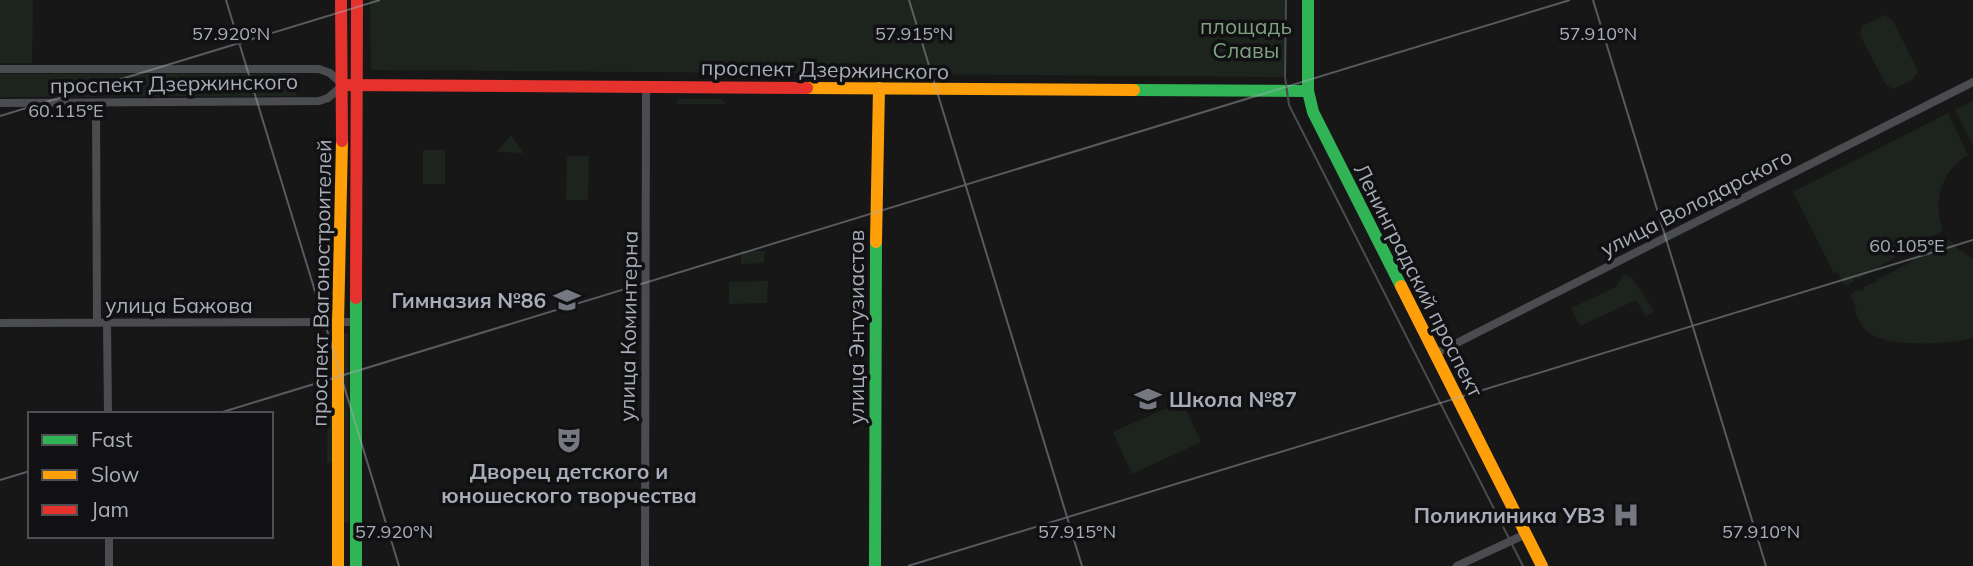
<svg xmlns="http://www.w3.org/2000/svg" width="1973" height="566" font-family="Mulish,sans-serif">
<rect width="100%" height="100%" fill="#171717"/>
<g fill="#1d241e">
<polygon points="0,0 33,0 32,63 0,63"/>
<polygon points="370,0 1286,0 1285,77 371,70"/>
<polygon points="1885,15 1893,21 1918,71 1913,79 1893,89 1886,85 1860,35 1862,26"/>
<polygon points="0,74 297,74 296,96 0,97"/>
<polygon points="679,99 722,99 726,104 676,104"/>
<polygon points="1973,101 1973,146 1955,110"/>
<path d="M 1948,113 L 1968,155 C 1940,172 1933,201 1943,231 L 1915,245 L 1907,252 L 1906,250 L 1871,272 L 1870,271 L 1859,279 L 1857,278 L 1854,279 L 1854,282 L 1845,286 L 1838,272 L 1834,273 L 1793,192 Z"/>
<polygon points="511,135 524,153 497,152"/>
<rect x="423" y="150" width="22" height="34"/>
<polygon points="567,156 589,156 588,200 566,200"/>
<path d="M 1949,239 L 1958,249 L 1973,259 L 1973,338 C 1949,344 1890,348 1869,333 C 1862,328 1858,318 1854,310 L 1857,308 L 1850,295 L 1859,289 L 1861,291 L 1864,289 L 1863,287 L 1876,282 L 1876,280 L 1913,261 L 1912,259 Z"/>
<polygon points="741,251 765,251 764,263 741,264"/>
<polygon points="1624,274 1632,278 1654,311 1646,316 1636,300 1580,326 1571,308 1616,287"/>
<polygon points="768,281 767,303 729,304 729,282"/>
<polygon points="341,333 348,333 349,523 341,523"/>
<polygon points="1182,401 1201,442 1132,474 1113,432"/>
<polygon points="328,411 334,414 333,462 327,464"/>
</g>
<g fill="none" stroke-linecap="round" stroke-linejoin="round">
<g stroke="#4b4c50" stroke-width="8">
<polyline points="0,69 319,69 330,73 343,85 328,98 319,101 0,103"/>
<polyline points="96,104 97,322"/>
<polyline points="0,323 357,322"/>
<polyline points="107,323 108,414"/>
<polyline points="1435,354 1973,82"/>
<polyline points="109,536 109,566"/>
<polyline points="645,566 646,87"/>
<polyline points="1457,566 1526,534"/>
</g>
<g stroke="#30b455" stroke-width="12">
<polyline points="1308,0 1308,91 1313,112 1401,286"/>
<polyline points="1134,90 1308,91"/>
<polyline points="356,566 356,298"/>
<polyline points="875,566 876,242"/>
</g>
<g stroke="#ff9f0a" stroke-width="12">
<polyline points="807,88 1134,90"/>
<polyline points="876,242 879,88"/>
<polyline points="1401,286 1542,566"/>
<polyline points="338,566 338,323 342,141"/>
</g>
<g stroke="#e5322d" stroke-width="12">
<polyline points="341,0 342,141"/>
<polyline points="343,85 807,88"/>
<polyline points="356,298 357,0"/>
</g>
<polyline stroke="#4b4c4f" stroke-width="2" points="1286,0 1285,77 1289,105 1523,566"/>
</g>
<path fill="none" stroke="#a8adb8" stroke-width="2" stroke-opacity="0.45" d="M 226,0 L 399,566M 909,0 L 1082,566M 1593,0 L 1766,566M 0,116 L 380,0M 216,414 L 1570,0M 0,480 L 30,471M 908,566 L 1973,240"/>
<defs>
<g id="school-bare" transform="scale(2.1)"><path d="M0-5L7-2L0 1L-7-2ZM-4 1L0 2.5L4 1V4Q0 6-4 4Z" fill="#757880" stroke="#111113" stroke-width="2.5" paint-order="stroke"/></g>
<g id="theatre-bare" transform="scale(2.1)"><path d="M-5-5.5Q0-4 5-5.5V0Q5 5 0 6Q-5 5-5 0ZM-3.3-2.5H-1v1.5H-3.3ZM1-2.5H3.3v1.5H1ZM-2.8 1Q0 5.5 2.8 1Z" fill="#757880" stroke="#111113" stroke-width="2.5" paint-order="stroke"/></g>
<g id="hospital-bare" transform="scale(2.1)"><path d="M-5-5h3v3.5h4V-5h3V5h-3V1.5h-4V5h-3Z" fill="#757880" stroke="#111113" stroke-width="2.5" paint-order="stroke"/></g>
</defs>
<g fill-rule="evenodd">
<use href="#school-bare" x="567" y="300"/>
<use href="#school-bare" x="1148" y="399"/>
<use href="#theatre-bare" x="569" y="440"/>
<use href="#hospital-bare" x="1626" y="515"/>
</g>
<g text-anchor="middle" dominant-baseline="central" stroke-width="7" stroke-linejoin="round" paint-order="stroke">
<g font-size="21" fill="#7fa381" stroke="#111113">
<text x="1246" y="26">площадь<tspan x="1246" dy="24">Славы</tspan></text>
</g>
<g font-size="21" fill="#a8adb8" stroke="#111113">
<text transform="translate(825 69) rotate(1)">проспект Дзержинского</text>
<text transform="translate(174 83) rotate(-1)">проспект Дзержинского</text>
<text transform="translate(1696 202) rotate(-27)">улица Володарского</text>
<text transform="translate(1419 280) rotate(63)">Ленинградский проспект</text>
<text transform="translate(321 283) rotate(-89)">проспект Вагоностроителей</text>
<text x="179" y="305">улица Бажова</text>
<text transform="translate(628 326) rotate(-89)">улица Коминтерна</text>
<text transform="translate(856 327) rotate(-90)">улица Энтузиастов</text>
</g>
<g font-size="21" font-weight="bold" fill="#a8adb8" stroke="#111113" text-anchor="end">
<text x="546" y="300">Гимназия №86</text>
<text x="1169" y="399" text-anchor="start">Школа №87</text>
<text x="569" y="471" text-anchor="middle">Дворец детского и<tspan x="569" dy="24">юношеского творчества</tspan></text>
<text x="1605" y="515">Поликлиника УВЗ</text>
</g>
</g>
<g font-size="18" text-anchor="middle" fill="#a8adb8" stroke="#111113" stroke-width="7" stroke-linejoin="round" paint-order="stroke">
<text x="231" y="40">57.920°N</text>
<text x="914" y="40">57.915°N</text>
<text x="1598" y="40">57.910°N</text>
<text x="66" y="117">60.115°E</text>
<text x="1907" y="252">60.105°E</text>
<text x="394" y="538">57.920°N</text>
<text x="1077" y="538">57.915°N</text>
<text x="1761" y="538">57.910°N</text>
</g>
<rect x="28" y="412" width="245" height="126" fill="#111113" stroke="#4d4f55" stroke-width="2"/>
<rect x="42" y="435" width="35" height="10" fill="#30b455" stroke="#4d4f55" stroke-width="2"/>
<text x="91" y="447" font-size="21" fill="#a8adb8">Fast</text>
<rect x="42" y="470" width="35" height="10" fill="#ff9f0a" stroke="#4d4f55" stroke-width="2"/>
<text x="91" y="482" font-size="21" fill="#a8adb8">Slow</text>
<rect x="42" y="505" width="35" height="10" fill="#e5322d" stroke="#4d4f55" stroke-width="2"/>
<text x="91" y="517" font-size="21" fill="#a8adb8">Jam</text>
</svg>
